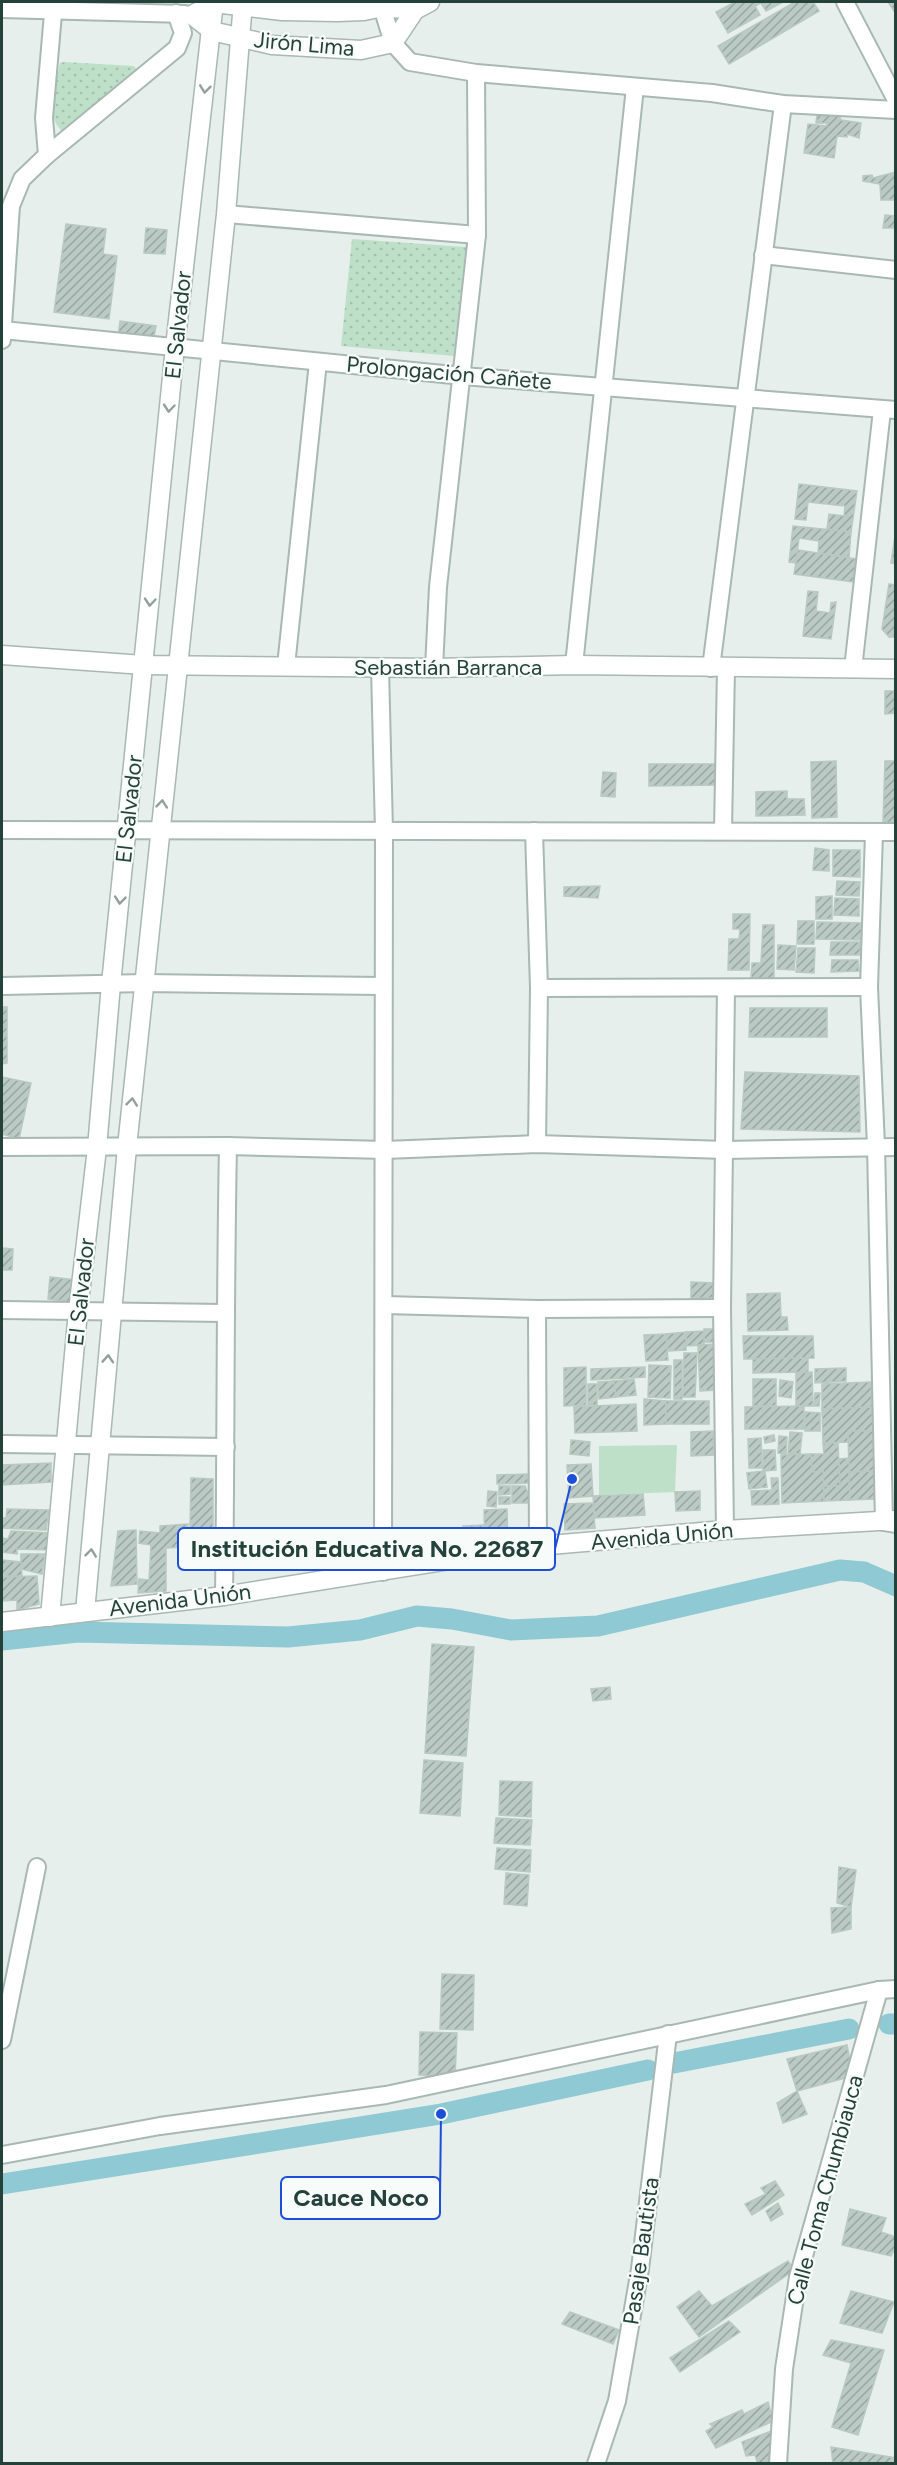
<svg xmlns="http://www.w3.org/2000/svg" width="897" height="2465" font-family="Figtree,sans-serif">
<defs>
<pattern id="park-dots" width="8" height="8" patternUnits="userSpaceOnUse" patternTransform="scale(1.5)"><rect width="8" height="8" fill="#bfe0c8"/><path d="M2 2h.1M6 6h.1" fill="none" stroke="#a4c1ad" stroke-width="1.8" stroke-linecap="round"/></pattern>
<pattern id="building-hatch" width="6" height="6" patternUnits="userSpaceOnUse" patternTransform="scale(1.5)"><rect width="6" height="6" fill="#bbcac4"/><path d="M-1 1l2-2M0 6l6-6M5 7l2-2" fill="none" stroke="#98a6a0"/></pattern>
</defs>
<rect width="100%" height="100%" fill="#e6efeb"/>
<g fill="url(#park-dots)">
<path d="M 64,62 L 134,66 L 141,75 L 70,129 L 62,131 C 44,115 56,84 60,63 Z"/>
<polygon points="352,239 466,247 454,356 341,346"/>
</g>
<polygon fill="#bfe0c8" points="677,1445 675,1492 599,1495 599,1446"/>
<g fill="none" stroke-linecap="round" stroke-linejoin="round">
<g stroke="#8ec9d4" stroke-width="21">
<polyline points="2,1640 78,1632 288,1637 360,1630 417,1616 452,1619 511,1630 598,1626 840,1570 864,1572 896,1586"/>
<polyline points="889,2024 896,2024"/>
<polyline points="674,2063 849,2029"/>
<polyline points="2,2184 441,2114 648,2070"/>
</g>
</g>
<g fill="url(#building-hatch)" stroke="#b8c9c2" stroke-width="1.5">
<polygon points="735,2 783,2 766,11 761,3 755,6 760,15 728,33 716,12"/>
<polygon points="795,2 813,2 819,11 729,64 718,46"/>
<polygon points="888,2 896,2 896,14"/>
<polygon points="817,115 839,115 841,120 861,123 859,138 847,134 847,137 837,136 834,158 804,153 808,124 827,126 827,123 816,123"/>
<polygon points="896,172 896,200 881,200 880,184 863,181 863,176 872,175 873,178"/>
<polygon points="885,215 896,216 896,228 883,228"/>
<polygon points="66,224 106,229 103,254 117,256 109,319 54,312"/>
<polygon points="146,228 167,230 165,254 144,253"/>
<polygon points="120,321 156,326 153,342 118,337"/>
<polygon points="799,484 857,491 851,532 827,529 829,514 844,516 845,506 808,502 806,520 795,519"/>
<polygon points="793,526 851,532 849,557 818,553 819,541 799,538 796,563 789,562"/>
<polygon points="896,529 896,564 891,563"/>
<polygon points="798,550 856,559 853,582 794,574"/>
<polygon points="889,584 896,585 896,637 889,637 882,629"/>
<polygon points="808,591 818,592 816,611 830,613 831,603 836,602 831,639 803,636"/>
<polygon points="885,691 896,691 896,713 885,714"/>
<polygon points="836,761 837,817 812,818 811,762"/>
<polygon points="885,761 896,761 896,823 883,822"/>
<polygon points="649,764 715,764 715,785 649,786"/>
<polygon points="603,772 616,773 615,797 601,796"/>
<polygon points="787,791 787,799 804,799 805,815 756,816 756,792"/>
<polygon points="815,848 829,850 829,871 813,870"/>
<polygon points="833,850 860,850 860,877 833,876"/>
<polygon points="837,881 860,882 859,896 836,895"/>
<polygon points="600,886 598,898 564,896 564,887"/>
<polygon points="832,896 832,919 816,919 816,897"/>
<polygon points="835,898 859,899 859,916 834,915"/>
<polygon points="733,914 750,914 749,970 728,970 729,939 739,939 740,929 733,929"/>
<polygon points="798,921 814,921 814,944 797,944"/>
<polygon points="817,922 864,923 863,940 816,939"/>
<polygon points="763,925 774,925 774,981 751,979 752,963 761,963"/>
<polygon points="831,942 861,942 860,955 830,955"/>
<polygon points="778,945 796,946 794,970 777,969"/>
<polygon points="798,948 815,948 814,973 796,972"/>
<polygon points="832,960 858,960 859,971 831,972"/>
<polygon points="2,1007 7,1007 7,1063 2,1064"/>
<polygon points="750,1008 827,1008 827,1037 749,1037"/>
<polygon points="745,1072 859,1076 860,1132 741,1129"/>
<polygon points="2,1077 31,1083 19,1139 2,1134"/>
<polygon points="2,1248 13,1249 12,1270 2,1270"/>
<polygon points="50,1277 77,1280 74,1302 48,1299"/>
<polygon points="691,1282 713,1283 713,1298 691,1298"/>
<polygon points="780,1293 781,1317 787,1317 788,1330 748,1331 747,1294"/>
<polygon points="704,1329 721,1329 720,1342 704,1342"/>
<polygon points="704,1331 704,1345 686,1346 686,1332"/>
<polygon points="686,1332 686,1350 668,1351 666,1334"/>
<polygon points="666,1334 668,1360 646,1361 644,1335"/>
<polygon points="743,1336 813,1336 814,1358 744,1359"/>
<polygon points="717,1344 718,1390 700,1391 698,1345"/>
<polygon points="684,1353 697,1353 695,1397 683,1397"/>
<polygon points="808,1358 808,1372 753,1373 753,1359"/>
<rect x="674" y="1360" width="8" height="39"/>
<polygon points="649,1365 671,1366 670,1398 648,1397"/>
<polygon points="586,1367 586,1405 564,1406 564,1368"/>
<polygon points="645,1367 645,1377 591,1380 591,1369"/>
<polygon points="846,1368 846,1381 815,1383 815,1369"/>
<polygon points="812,1372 813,1406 796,1406 796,1373"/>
<polygon points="634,1379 636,1395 616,1397 614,1381"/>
<rect x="753" y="1379" width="23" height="27"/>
<polygon points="780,1380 793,1382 791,1398 779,1396"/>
<polygon points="614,1381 616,1397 599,1399 598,1382"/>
<polygon points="871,1382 872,1407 822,1409 822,1384"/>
<rect x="588" y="1384" width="9" height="21"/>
<polygon points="815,1393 820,1393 819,1406 814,1406"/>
<polygon points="644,1399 666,1401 666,1424 644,1425"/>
<rect x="666" y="1401" width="43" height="23"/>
<polygon points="636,1404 637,1431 575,1433 574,1407"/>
<polygon points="804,1406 804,1429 745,1429 745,1407"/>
<polygon points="872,1407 873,1431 848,1431 848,1442 823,1443 822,1409"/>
<polygon points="805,1412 820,1413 820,1431 805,1431"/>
<polygon points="713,1431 714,1455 691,1456 691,1432"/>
<polygon points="848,1431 873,1431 874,1471 849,1472"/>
<polygon points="790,1432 802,1433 800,1454 788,1453"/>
<polygon points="774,1435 775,1441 765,1443 764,1437"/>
<polygon points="779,1436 787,1437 786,1454 778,1453"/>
<polygon points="761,1438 762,1468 749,1468 748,1439"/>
<polygon points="571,1440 590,1442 589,1456 570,1454"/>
<polygon points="823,1443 838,1443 840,1486 824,1486 823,1471 812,1472 811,1454 824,1454"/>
<polygon points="763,1450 775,1450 776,1470 763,1471"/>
<polygon points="811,1454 812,1472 823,1471 824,1501 782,1503 781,1455"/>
<polygon points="849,1458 850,1500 824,1501 824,1486 840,1486 839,1459"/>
<polygon points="51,1463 51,1482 2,1485 2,1465"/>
<polygon points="591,1464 593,1496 569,1498 567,1465"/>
<polygon points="765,1471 767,1487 749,1489 747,1473"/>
<polygon points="874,1471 875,1499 850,1500 849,1472"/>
<polygon points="528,1474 528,1483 497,1484 497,1475"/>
<polygon points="191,1478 213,1479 213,1528 190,1529"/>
<polygon points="771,1478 778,1478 779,1504 752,1505 751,1491 772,1490"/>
<polygon points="499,1486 510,1486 510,1494 499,1495"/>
<polygon points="512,1486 525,1486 532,1503 512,1503"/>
<polygon points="488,1491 497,1492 496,1507 487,1506"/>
<polygon points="700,1491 700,1510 676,1511 675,1492"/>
<polygon points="643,1494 645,1515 595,1518 593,1496"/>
<rect x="499" y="1497" width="11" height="7"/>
<polygon points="593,1503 595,1528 565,1530 564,1504"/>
<polygon points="7,1509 49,1510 46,1530 2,1528 2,1518 6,1518"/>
<polygon points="507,1509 508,1543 485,1544 484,1510"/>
<polygon points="188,1524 185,1547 166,1548 166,1591 138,1593 139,1579 149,1580 151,1545 139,1543 140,1531 160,1533 160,1526"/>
<polygon points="485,1525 485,1544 463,1544 463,1526"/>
<polygon points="136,1530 137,1584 111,1586 118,1531"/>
<polygon points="11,1531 51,1533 51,1550 17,1549 17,1554 2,1552 2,1538 8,1539"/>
<polygon points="21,1554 45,1554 42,1574 21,1569"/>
<polygon points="2,1560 21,1562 22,1576 5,1576 2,1573"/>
<polygon points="37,1576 39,1604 17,1610 17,1600 2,1601 2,1577"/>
<polygon points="432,1644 474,1647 466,1756 425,1753"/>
<polygon points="610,1687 611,1699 593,1701 591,1689"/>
<polygon points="424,1760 463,1763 460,1816 420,1813"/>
<polygon points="500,1781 532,1782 531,1817 499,1815"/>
<polygon points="496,1818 532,1820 530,1845 494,1843"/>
<polygon points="497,1848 531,1850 530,1872 495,1869"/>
<polygon points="839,1867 856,1870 851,1907 837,1903"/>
<polygon points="506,1873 529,1875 527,1906 504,1904"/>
<polygon points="851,1907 851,1929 832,1933 831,1908"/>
<polygon points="442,1974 474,1975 473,2030 440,2029"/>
<polygon points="420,2032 457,2033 455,2076 419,2075"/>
<polygon points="847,2045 853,2076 797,2091 787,2059"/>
<polygon points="797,2091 807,2114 783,2123 777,2103"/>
<polygon points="775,2181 784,2195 752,2215 745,2204 766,2194 761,2188"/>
<polygon points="778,2203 783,2214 771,2221 766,2211"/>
<polygon points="850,2209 886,2218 881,2232 896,2237 896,2246 891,2256 842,2245"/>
<polygon points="788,2261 794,2270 699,2337 677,2307 699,2291 712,2306"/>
<polygon points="851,2291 894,2302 882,2333 840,2323"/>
<polygon points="570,2312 619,2330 613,2344 562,2324"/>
<polygon points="729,2321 740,2332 680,2372 670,2358"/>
<polygon points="831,2340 884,2350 858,2435 832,2427 851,2363 823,2355"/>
<polygon points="768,2402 773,2421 716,2448 706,2431 713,2427 710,2424 742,2410 744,2414"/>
<polygon points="774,2430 778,2443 770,2447 775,2460 758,2464 755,2455 746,2456 742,2442"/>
<polygon points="831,2447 896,2458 896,2464 833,2464"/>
</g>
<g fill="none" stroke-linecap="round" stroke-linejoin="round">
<g stroke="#a8b8b2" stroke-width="20">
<g id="minor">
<polyline points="845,2 896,100"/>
<polyline points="382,7 393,43 410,62 476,73 712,93 783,104 896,110"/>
<polyline points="2,9 185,14"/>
<polyline points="47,155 44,118 54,2"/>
<polyline points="226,214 477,235"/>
<polyline points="763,255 896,270"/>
<polyline points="3,330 463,376 896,410"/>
<polyline points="2,340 11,206 22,179 47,155 177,48 183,33 176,13"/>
<polyline points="574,665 635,87"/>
<polyline points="286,666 318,362"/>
<polyline points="380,668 384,831 383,1572"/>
<polyline points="434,668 438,587 477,235 476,73"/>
<polyline points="711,668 783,104"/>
<polyline points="853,669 882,410"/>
<polyline points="2,830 896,832"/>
<polyline points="534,831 539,988 537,1144"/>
<polyline points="723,831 726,668"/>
<polyline points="874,833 869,987 876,1146 884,1522 896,1524"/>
<polyline points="2,986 145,983 382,986"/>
<polyline points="539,988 869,987"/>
<polyline points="2,1147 228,1146 385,1150 537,1144 725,1150 896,1147"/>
<polyline points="384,1305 537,1309 722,1308"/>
<polyline points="537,1309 538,1546"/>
<polyline points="2,1310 225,1313"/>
<polyline points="2,1444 226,1447"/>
<polyline points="725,1530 722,1308 726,988"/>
<path d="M 224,1596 C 226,1446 225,1296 228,1146"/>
<polyline points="2,2040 37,1867"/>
<polyline points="2,2155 160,2126 386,2095 879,1990 896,1989"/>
<polyline points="596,2464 617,2401 640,2269 668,2034"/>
<polyline points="778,2464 784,2369 798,2277 879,1990"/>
</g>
</g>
<g stroke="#a8b8b2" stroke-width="21">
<g id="tertiary">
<polyline points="415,10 382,7 364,11 337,12 282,11 214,3 192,15 212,31 272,45 361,50 393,43 415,10 430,2"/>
<polyline points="2,655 144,665 434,668 574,665 896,669"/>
<polyline points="85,1612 127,1147 226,214 243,2"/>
<polyline points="50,1617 78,1311 97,1148 111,984 175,347 214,2"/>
<polyline points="2,1622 224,1596 538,1546 725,1530 896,1520"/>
</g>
</g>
<use href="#minor" stroke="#fff" stroke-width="16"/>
<use href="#tertiary" stroke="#fff" stroke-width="18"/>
</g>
<defs><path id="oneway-chevron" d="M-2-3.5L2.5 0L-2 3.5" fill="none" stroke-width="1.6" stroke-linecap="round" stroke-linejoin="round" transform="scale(1.5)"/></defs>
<g stroke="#92a09c">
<use href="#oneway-chevron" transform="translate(205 89) rotate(97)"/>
<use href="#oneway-chevron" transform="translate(169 408) rotate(95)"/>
<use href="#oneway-chevron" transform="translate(150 602) rotate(95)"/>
<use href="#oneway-chevron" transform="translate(162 804) rotate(-84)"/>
<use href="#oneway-chevron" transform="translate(120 900) rotate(96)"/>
<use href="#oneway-chevron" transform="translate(132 1102) rotate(-84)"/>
<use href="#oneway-chevron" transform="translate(108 1359) rotate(-86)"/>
<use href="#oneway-chevron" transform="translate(91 1553) rotate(-84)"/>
</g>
<g text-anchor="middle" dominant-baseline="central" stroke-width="4.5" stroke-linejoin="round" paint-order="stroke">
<g font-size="22" fill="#24423a" stroke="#f7fbf9">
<text transform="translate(304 44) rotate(5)">Jirón Lima</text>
<text transform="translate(178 325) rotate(-84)">El Salvador</text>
<text transform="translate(449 373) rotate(5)">Prolongación Cañete</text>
<text x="448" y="667">Sebastián Barranca</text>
<text transform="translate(129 809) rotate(-84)">El Salvador</text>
<text transform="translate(81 1292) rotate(-84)">El Salvador</text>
<text transform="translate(662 1536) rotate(-5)">Avenida Unión</text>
<text transform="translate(180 1600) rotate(-7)">Avenida Unión</text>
<text transform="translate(825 2190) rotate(-75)">Calle Toma Chumbiauca</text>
<text transform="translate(641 2251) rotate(-82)">Pasaje Bautista</text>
</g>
</g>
<path fill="none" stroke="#1d4ed8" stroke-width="2" d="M572 1479L555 1549M441 2114L440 2198"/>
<g fill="#1d4ed8" stroke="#f7fbf9" stroke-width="2">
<circle cx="572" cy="1479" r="6"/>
<circle cx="441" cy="2114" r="6"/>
</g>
<g fill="#f7fbf9" stroke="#1d4ed8" stroke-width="2">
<rect x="178" y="1528" width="377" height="42" rx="6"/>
<rect x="281" y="2177" width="159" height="42" rx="6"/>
</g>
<g font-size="24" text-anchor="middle" font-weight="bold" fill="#24423a">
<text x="367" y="1557">Institución Educativa No. 22687</text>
<text x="361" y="2206">Cauce Noco</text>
</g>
<rect width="897" height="2465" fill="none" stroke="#24423a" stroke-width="6"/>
</svg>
